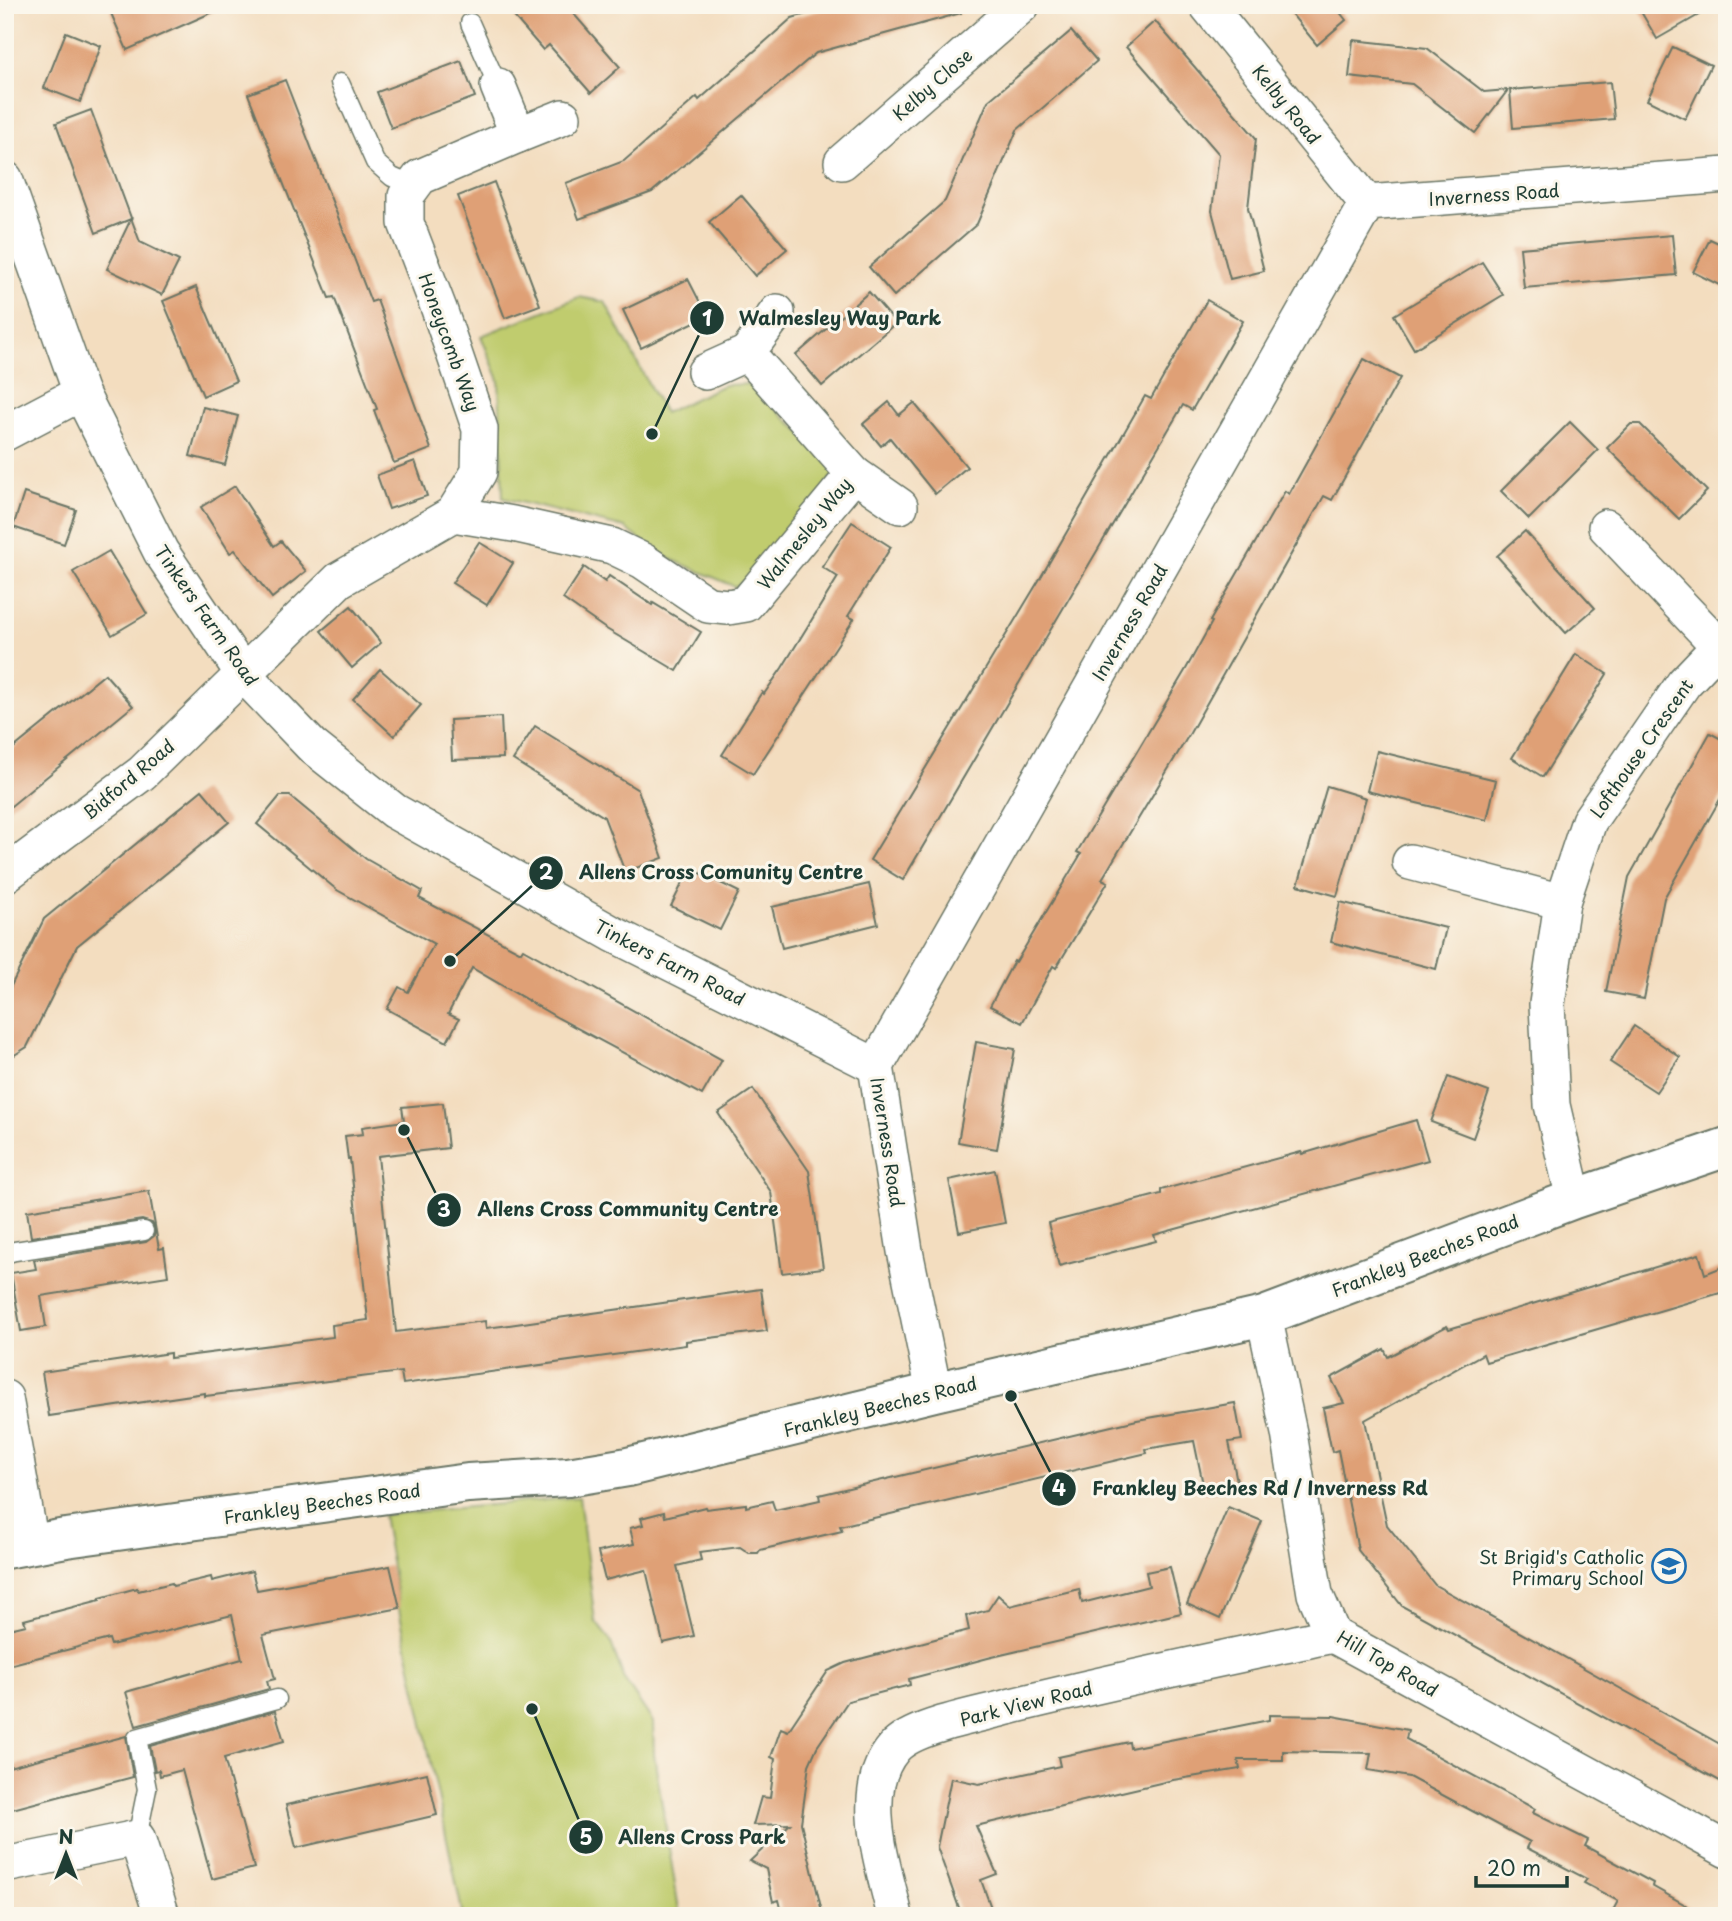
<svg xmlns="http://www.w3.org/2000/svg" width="1732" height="1921" font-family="'Playpen Sans',sans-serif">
<rect width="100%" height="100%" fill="#fbf7ec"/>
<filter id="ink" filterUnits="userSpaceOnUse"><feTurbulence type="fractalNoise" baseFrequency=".0143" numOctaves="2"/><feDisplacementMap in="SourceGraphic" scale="14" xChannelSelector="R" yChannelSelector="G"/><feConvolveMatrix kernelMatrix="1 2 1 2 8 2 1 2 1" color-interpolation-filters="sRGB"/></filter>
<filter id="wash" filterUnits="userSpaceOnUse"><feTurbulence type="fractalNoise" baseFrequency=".00686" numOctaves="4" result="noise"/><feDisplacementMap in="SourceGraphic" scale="28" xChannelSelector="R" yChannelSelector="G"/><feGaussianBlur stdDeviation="1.57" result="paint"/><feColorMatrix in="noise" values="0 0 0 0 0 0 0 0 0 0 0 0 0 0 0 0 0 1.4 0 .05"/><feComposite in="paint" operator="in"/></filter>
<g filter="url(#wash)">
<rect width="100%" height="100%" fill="#f3ddbf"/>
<g fill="#c0cc6e" stroke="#708451" stroke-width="2">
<polygon points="579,297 605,302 664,413 724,385 749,384 838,467 786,551 736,587 661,555 625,528 503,498 499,380 481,336"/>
<polygon points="579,1497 595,1621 610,1640 624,1679 653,1722 654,1755 680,1916 463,1916 400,1614 383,1515"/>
</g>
<g id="blocks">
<g fill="#dfa076">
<polygon points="122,5 229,5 127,50 110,11"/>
<polygon points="504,5 566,5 620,67 591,93 549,45 543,50"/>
<polygon points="839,5 960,5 961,13 816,53 652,192 579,219 566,183 624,161 697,97 699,100 792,18"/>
<polygon points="1284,5 1334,5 1346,20 1317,45"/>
<polygon points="1637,5 1716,5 1657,39"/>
<polygon points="1155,21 1256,138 1248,208 1264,271 1230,279 1212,211 1219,154 1126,47"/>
<polygon points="1071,31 1097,61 1017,130 977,224 894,296 869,267 945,201 988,101"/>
<polygon points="66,32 101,46 80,102 44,88"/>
<polygon points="1353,40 1427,48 1484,92 1508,90 1475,133 1412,84 1349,77"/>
<polygon points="1673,47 1711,65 1685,119 1647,100"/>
<polygon points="461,61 475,97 391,128 377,92"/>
<polygon points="285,80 371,302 377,300 431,449 394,463 374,410 377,409 334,297 329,298 248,94"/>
<polygon points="1610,82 1614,119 1513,128 1510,90"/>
<polygon points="91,110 140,242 179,261 162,295 107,269 131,219 96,233 56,123"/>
<polygon points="494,182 540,305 505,318 458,196"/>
<polygon points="741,195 787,249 755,276 709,222"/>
<polygon points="1672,235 1676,275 1524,288 1520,248"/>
<polygon points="1710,239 1727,247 1727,289 1693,272"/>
<polygon points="1482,262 1503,295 1414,349 1394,315"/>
<polygon points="688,279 707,316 641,348 623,310"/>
<polygon points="196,287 236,381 203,396 163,301"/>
<polygon points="869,292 896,323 822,386 796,355"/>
<polygon points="1207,300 1243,321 1192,410 1183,405 903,880 870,860 1038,582 1145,396 1151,399"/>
<polygon points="1364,359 1400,378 1332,500 1324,496 1190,733 1102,879 1108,882 1056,968 1053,966 1022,1023 990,1006 1014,961 1016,962 1081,854 1077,852 1186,669 1212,622 1210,621 1285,491 1289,494"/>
<polygon points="889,402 899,415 914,403 967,467 935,494 890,438 881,446 863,424"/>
<polygon points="203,407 238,416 225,465 190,456"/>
<polygon points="1570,422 1598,450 1529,519 1501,491"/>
<polygon points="1631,424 1640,424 1707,491 1679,519 1607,448"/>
<polygon points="415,461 427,496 389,509 377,475"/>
<polygon points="235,486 274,546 281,541 306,571 272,598 235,550 230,553 201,507"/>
<polygon points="24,493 76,510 64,544 13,527"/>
<polygon points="852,522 891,547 848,616 854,619 753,774 722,755 762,692 764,694 782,668 838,577 822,567"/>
<polygon points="1525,531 1595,608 1566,633 1497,556"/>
<polygon points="479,542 513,563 487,605 452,583"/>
<polygon points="109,551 147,614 112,635 73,572"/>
<polygon points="584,567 605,582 609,576 652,605 653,603 701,632 677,671 603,627 563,599"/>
<polygon points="351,606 381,643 352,668 321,631"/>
<polygon points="1576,654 1607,674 1543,777 1512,758"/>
<polygon points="380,669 421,705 394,736 353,699"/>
<polygon points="105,674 133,706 5,811 5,755"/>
<polygon points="501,717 503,758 452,760 450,720"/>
<polygon points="535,726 638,790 663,858 625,872 604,817 513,760"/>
<polygon points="1710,733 1727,742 1727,787 1664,898 1644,999 1606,992 1629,877"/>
<polygon points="1377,751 1496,780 1487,820 1367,791"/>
<polygon points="1327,786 1366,798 1337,896 1298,885"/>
<polygon points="202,790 229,822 77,946 27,1047 5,1061 5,998 44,919"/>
<polygon points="280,796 290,796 366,859 422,891 419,898 521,952 523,949 722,1060 702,1095 558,1018 472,968 448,1014 459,1019 447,1042 387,1009 399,987 408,992 434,944 337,890 257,824"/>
<polygon points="690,868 739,892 720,930 671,906"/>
<polygon points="869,884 878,924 782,948 772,907"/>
<polygon points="1340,902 1446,928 1436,969 1331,942"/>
<polygon points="1634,1026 1680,1057 1656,1092 1610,1062"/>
<polygon points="976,1042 1015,1049 997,1149 958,1142"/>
<polygon points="1448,1077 1489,1092 1473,1138 1431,1122"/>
<polygon points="753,1089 809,1171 823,1268 782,1273 771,1192 718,1113"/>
<polygon points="443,1103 448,1148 378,1156 396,1332 485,1321 486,1328 502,1326 761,1289 767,1331 686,1341 686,1345 403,1384 401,1372 205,1396 205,1393 49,1416 42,1372 170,1353 170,1358 333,1337 332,1325 368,1320 350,1159 348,1159 345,1136 363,1134 362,1127 404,1121 402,1107"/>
<polygon points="1416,1120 1428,1160 1154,1235 1156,1241 1059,1266 1048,1223 1161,1194 1161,1190 1301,1152 1302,1154"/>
<polygon points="995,1170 1005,1223 959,1232 949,1180"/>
<polygon points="149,1191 159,1249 164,1248 168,1276 41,1296 46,1327 21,1331 11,1273 36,1269 34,1260 146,1242 154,1236 155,1230 152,1223 142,1220 31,1237 27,1211"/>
<polygon points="1699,1254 1705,1274 1727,1265 1727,1291 1486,1362 1483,1354 1365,1420 1387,1525 1435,1585 1727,1748 1727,1785 1402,1606 1358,1550 1338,1450 1332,1452 1323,1408 1344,1403 1331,1378 1384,1349 1388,1357 1447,1326 1449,1329"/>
<polygon points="1235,1403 1242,1440 1229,1442 1238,1486 1205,1494 1194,1441 1146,1449 1147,1453 840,1526 842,1531 760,1550 758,1553 749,1553 740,1547 699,1552 701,1560 677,1566 694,1636 663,1643 646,1570 605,1580 598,1552 634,1544 630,1528 643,1525 641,1518 664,1512 665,1517 705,1507 706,1509 746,1504 746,1507 772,1501 775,1510 820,1500 819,1495 1137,1420"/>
<polygon points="1228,1507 1262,1521 1220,1619 1187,1604"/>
<polygon points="390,1566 400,1608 263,1635 275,1679 267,1681 269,1689 136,1726 126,1692 242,1659 232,1615 111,1645 109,1639 5,1666 5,1630 26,1625 24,1620 100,1600 100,1598 137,1588 138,1591 172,1583 173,1586 211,1577 212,1581 252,1571 257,1590"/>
<polygon points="1170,1567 1181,1613 988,1658 909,1679 910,1685 848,1701 817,1747 809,1765 801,1823 823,1916 783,1916 779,1900 773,1902 766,1869 750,1861 790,1824 753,1825 761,1797 770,1798 775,1759 771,1757 781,1728 788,1731 828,1671 845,1663 969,1630 966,1616 988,1610 998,1595 1010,1606 1079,1589 1082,1603 1149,1586 1146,1572"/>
<polygon points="275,1711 284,1741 224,1758 254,1868 212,1879 182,1770 160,1776 159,1770 155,1771 150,1746"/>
<polygon points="1269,1715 1333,1716 1408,1730 1406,1739 1535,1809 1533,1813 1588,1840 1585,1846 1653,1883 1652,1886 1705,1916 1610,1916 1618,1901 1584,1883 1587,1879 1527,1848 1530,1842 1409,1777 1368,1770 1371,1753 1283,1751 1283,1760 1238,1760 1240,1769 1173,1780 976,1826 997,1874 981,1880 994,1916 962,1916 937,1847 951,1778 979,1784 1060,1766 1058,1757 1129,1742 1130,1748 1269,1720"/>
<polygon points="126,1736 133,1777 5,1811 5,1768"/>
<polygon points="427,1773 437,1815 296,1848 286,1805"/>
</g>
</g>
</g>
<g filter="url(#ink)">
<use href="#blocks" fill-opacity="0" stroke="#697565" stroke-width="2"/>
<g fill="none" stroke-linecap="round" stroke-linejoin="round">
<g stroke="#697565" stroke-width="21">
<g id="service">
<polyline points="470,23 498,86"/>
<polyline points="340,83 375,162 392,177 413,186"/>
<polyline points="5,1254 15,1251 144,1231"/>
<polyline points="137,1838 147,1789 137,1738 277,1699"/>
</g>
</g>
<g stroke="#697565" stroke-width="38">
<g id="minor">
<polyline points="1207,5 1367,203"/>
<polyline points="518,135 563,117"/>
<polyline points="842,162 1022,5"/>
<polyline points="5,179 81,393 161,552 244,675 312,746 394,811 613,934 876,1066"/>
<polyline points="747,353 777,312"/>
<polyline points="5,433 81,393"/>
<polyline points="854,474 900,506"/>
<polyline points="453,514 513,524 612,546 643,561 708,605 728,607 746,604 854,474 747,353 705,372"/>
<polyline points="1606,527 1718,645"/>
<polyline points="1410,862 1562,902"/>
<polyline points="5,875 142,773 339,580 453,514 479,472 480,429 439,309 406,223 406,196 420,177 518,135 498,86"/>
<polyline points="1574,1199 1552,1105 1547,1004 1562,902 1589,821 1684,683 1727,638"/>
<polyline points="1264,1316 1289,1433 1315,1594 1333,1635 1727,1850"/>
<polyline points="934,1392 905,1251 876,1066 1367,203 1727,175"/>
<polyline points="5,1398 31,1544"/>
<polyline points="5,1865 137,1838 162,1916"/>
<path d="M 895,1916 C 884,1866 856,1792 894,1748 C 913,1726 980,1715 1008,1707 C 1116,1680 1225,1658 1333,1635"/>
</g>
</g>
<g stroke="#697565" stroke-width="42">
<polyline id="tertiary" points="5,1549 66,1538 468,1483 568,1477 628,1467 934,1392 1264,1316 1574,1199 1727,1147"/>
</g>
<use href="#service" stroke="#fff" stroke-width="18"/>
<use href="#minor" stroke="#fff" stroke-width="35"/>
<use href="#tertiary" stroke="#fff" stroke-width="38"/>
</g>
</g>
<defs>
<g id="school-ring" transform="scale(1.75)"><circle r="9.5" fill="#fbf7ec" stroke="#1f6fb2" stroke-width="1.5"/><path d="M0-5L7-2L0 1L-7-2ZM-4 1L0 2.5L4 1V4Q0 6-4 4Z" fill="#1f6fb2"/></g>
</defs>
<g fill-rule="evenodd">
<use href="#school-ring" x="1669" y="1566"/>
</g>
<g text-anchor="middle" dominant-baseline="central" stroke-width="6" stroke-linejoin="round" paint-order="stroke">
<g font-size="18" fill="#1f3d34" stroke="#fbf7ec">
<text transform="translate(932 84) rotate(-41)">Kelby Close</text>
<text transform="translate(1287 104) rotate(51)">Kelby Road</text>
<text transform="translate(1494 194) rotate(-4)">Inverness Road</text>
<text transform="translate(450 342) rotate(70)">Honeycomb Way</text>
<text transform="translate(804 533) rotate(-51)">Walmesley Way</text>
<text transform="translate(207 615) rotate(55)">Tinkers Farm Road</text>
<text transform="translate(1129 622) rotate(-60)">Inverness Road</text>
<text transform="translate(1641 748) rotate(-55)">Lofthouse Crescent</text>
<text transform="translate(128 779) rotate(-40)">Bidford Road</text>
<text transform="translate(670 962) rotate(27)">Tinkers Farm Road</text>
<text transform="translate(888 1142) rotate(81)">Inverness Road</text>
<text transform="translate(1425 1255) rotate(-21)">Frankley Beeches Road</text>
<text transform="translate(880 1406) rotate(-14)">Frankley Beeches Road</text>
<text transform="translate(322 1503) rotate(-8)">Frankley Beeches Road</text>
<text transform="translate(1388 1663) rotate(30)">Hill Top Road</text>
<text transform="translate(1026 1703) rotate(-14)">Park View Road</text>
</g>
<g font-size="18" fill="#1f3d34" stroke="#fbf7ec" text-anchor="end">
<text x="1644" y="1556">St Brigid's Catholic<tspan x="1644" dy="21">Primary School</tspan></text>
</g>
</g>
<path fill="none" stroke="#1f3d34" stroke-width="2.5" d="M652 434L707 318M450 961L546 873M404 1130L444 1210M1011 1396L1059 1489M532 1709L586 1837"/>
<g fill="#1f3d34" stroke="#fbf7ec" stroke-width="2.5">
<circle cx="652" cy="434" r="7"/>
<circle cx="450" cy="961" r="7"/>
<circle cx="404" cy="1130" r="7"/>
<circle cx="1011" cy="1396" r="7"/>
<circle cx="532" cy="1709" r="7"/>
<circle cx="707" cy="318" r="18"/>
<circle cx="546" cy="873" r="18"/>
<circle cx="444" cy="1210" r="18"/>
<circle cx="1059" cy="1489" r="18"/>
<circle cx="586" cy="1837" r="18"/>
</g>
<g font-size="21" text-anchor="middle" font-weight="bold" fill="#fff">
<text x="707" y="326">1</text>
<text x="546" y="880">2</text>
<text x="444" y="1217">3</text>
<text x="1059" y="1496">4</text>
<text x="586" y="1845">5</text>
</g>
<g font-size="19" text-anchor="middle" font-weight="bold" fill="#1f3d34" stroke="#fbf7ec" stroke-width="6" stroke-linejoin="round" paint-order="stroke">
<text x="840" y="325">Walmesley Way Park</text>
<text x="721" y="879">Allens Cross Comunity Centre</text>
<text x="628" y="1216">Allens Cross Community Centre</text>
<text x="1260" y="1495">Frankley Beeches Rd / Inverness Rd</text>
<text x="702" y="1844">Allens Cross Park</text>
</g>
<rect width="1732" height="1921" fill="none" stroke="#fbf7ec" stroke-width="28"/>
<g transform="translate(66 1854)" stroke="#fbf7ec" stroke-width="5" paint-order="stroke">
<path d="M0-5L12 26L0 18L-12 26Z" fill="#1f3d34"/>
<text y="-10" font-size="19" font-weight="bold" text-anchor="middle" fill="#1f3d34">N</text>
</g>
<path d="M1476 1876v10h91v-10" fill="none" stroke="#1f3d34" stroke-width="3.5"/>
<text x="1487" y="1876" font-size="21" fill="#1f3d34" stroke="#fbf7ec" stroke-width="5" paint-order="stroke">20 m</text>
</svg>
